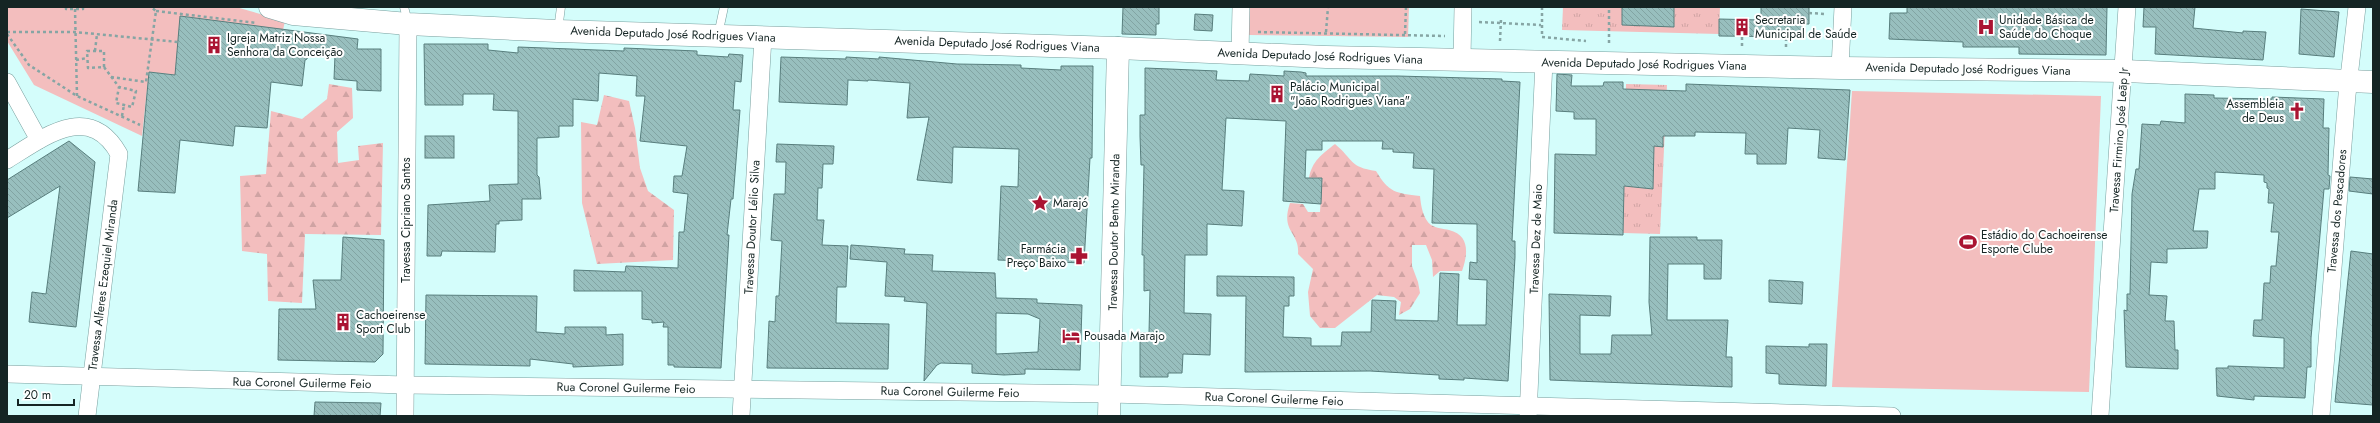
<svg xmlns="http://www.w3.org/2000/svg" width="2380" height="423" font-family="Jost,sans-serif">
<defs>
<pattern id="grass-tufts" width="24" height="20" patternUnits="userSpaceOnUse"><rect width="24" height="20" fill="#f3bebe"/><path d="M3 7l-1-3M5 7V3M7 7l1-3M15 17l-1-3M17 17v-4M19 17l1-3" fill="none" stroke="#cfa3a3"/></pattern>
<pattern id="forest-firs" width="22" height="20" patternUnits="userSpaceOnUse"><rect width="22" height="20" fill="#f3bebe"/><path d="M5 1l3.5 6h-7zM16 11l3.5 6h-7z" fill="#cfa3a3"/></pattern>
<pattern id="building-back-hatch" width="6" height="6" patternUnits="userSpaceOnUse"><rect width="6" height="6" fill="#98bfbe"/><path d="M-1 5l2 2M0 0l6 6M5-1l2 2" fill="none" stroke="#82a4a3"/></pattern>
</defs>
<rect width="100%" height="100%" fill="#d4fdfb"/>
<g fill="url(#grass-tufts)">
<polygon points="1563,7 1720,7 1719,34 1562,30"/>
<polygon points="1626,84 1667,85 1660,234 1623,233"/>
</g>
<g fill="url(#forest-firs)">
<polygon points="329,84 352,88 353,118 337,132 338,163 359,160 358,146 383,143 381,235 305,234 302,303 268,301 267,254 242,251 240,176 266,174 271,111 302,119 327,99"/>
<polygon points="604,95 629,101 635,128 640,168 648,191 674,210 673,260 597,264 582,203 581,122 597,125"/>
<path d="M 1335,144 C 1354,160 1349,167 1376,171 C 1389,193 1396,193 1420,196 C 1421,206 1423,219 1431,225 C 1436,228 1444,229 1449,230 C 1470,235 1468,254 1462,271 L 1440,271 L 1433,277 L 1432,260 L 1426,245 L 1412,245 L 1412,266 L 1418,282 L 1420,293 L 1410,309 L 1399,315 L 1401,302 L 1394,297 L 1377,295 L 1335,328 L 1320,328 L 1310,316 L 1308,292 L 1313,269 L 1298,254 C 1300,232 1280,232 1290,203 L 1303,204 L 1308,212 L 1320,212 L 1322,179 L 1309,178 C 1312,161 1322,154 1335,144 Z"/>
</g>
<g fill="#f3bebe">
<polygon points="7,7 236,7 285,21 283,30 180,16 185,76 149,72 142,136 34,85 7,41"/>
<polygon points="1248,7 1409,7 1408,37 1248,35"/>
<polygon points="1852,91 2101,96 2089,392 1832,387"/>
</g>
<g fill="url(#building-back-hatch)" stroke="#587e7d" fill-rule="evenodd">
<polygon points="1123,7 1159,7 1159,24 1156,24 1156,35 1122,34"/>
<polygon points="1622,7 1674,7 1674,27 1622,25"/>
<polygon points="1761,7 1809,7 1809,24 1803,24 1803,37 1719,36 1719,19 1761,20"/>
<polygon points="1907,7 2107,7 2106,55 2019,54 2019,47 1963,47 1963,42 1889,39 1890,13 1907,13"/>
<polygon points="2144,7 2195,7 2193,28 2243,33 2243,31 2266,32 2263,60 2155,54 2156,27 2143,27"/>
<polygon points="2301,9 2339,12 2334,57 2299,54"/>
<polygon points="1195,14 1213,15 1212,31 1194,30"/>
<polygon points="180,16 358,39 357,49 381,49 381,91 357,90 357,81 334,79 335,55 309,51 307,59 305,60 302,86 271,82 267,128 235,126 233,146 180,140 175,193 138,191 149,72 175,75"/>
<polygon points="424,44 488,44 488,50 518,53 518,47 624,51 624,48 697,51 697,55 728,57 729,54 743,55 741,82 735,81 733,110 740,110 733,199 731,199 727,235 729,235 721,368 674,367 674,365 668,365 668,327 663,327 664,322 652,323 652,320 642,319 642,291 574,291 574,270 625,272 626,266 678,268 679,232 684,232 688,194 673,192 674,176 682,176 687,146 640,141 645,96 636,96 637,76 599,73 598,101 573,99 573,126 559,126 559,137 537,138 537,175 539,177 541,199 522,199 522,220 499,221 499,224 496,224 495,252 442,251 441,256 427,256 428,205 490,201 489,185 518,184 518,111 493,110 494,94 463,94 463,105 425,105"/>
<polygon points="781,57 846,59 846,57 879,59 879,57 957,64 1021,65 1021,68 1061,70 1061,66 1093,66 1092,158 1090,158 1084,263 998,260 1001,186 1018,187 1019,149 953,147 952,183 917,180 929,117 907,118 910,83 868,80 868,81 848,80 847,105 779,102"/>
<polygon points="1145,68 1217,71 1216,80 1249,81 1250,74 1284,76 1284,71 1301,72 1306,73 1306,76 1398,76 1502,79 1502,81 1520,82 1512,241 1515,241 1515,257 1508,381 1464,378 1464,380 1439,379 1439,375 1370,371 1245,372 1246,296 1217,296 1217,276 1294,277 1294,296 1289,296 1289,306 1284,306 1283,337 1311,338 1311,346 1341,346 1342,332 1371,332 1372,300 1396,301 1395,320 1438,321 1440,273 1459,274 1457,325 1486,325 1487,280 1469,279 1470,262 1477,263 1477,224 1432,223 1434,169 1413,168 1414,153 1393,152 1393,149 1382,149 1383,141 1322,141 1322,150 1306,150 1305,178 1322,178 1321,204 1283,201 1286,121 1226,118 1222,190 1244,191 1242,226 1207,224 1207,255 1185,255 1184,313 1211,314 1210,355 1183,354 1182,373 1168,373 1168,377 1140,377 1140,333 1149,333 1150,290 1144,291 1144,255 1142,255 1144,165 1141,165 1140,136 1140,115 1145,115"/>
<polygon points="1557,74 1572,75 1571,86 1603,86 1604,82 1623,82 1623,89 1686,91 1686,84 1850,90 1845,160 1818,158 1820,130 1788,128 1786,164 1757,164 1757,154 1745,154 1746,133 1695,132 1695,136 1663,136 1663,147 1654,146 1653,189 1624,186 1623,235 1554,233 1555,154 1596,155 1596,119 1574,119 1574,112 1556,111"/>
<polygon points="2185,94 2214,95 2214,98 2272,99 2272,97 2324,99 2323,128 2329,128 2328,175 2330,176 2329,189 2324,189 2311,338 2311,367 2307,367 2305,398 2254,396 2254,400 2217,396 2216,368 2228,368 2228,366 2284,368 2284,338 2253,336 2254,320 2262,320 2264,283 2270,283 2271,266 2276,266 2279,232 2271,232 2274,203 2268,203 2269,189 2267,188 2267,183 2264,182 2264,175 2215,172 2215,189 2199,189 2193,231 2208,231 2207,248 2167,249 2167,263 2151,262 2149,295 2167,296 2165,321 2174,321 2175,350 2178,350 2178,369 2126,367 2124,310 2127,311 2127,294 2130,294 2132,194 2136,169 2139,169 2142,124 2160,125 2161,121 2185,123"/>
<rect x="425" y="136" width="29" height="22"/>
<polygon points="69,141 95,162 76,327 29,322 32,292 46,294 60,186 7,218 7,180"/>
<polygon points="777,144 834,146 833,164 823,164 822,188 818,188 817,220 824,220 822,245 848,246 846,287 837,287 836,323 889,324 888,369 767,368 769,321 775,322 776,296 779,296 782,241 771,240 774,194 785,194 786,162 776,162"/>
<polygon points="2350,177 2373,179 2373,194 2349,191"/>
<polygon points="343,237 384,240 383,354 375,362 278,360 279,309 316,309 313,280 341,280"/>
<polygon points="1650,237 1697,237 1697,240 1722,240 1721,279 1704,279 1704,264 1668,264 1667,320 1728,320 1726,357 1732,357 1732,387 1550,380 1549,294 1611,296 1610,316 1580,315 1580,354 1611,354 1612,335 1652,335 1649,302"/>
<path d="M 851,245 L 905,249 L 904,254 L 933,255 L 932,271 L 995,273 L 996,298 L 1037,299 L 1037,303 L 1082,305 L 1080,370 L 1025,369 L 1025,374 L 1004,375 L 972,373 L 972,364 L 941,363 L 937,365 L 924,381 L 927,303 L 904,301 L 905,297 L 885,296 L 887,262 L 850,259 ZM 996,313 L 1028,314 L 1040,319 L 1038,352 L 996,354 Z"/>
<polygon points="2351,251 2373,254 2373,405 2335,402"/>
<polygon points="1769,280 1803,282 1802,304 1769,302"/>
<polygon points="426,295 537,296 536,332 565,334 565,327 606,327 606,335 623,334 623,365 573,367 573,364 530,359 530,366 425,364"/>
<polygon points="1809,344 1827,344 1826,386 1779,384 1779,374 1766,373 1766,346 1809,347"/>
<polygon points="315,402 381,403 380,416 314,416"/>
</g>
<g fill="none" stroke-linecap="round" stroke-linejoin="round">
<g stroke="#789f9e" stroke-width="9">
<g id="lane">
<polyline points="404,7 408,22"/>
<polyline points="558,30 561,7"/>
<polyline points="718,35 724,7"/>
</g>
</g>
<g stroke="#789f9e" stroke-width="18">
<g id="street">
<polyline points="1240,54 1241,7"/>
<polyline points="1462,59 1463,7"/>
<polyline points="1840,68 1843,7"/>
<polyline points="7,82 39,140"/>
<path d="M 7,160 C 44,137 89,101 119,154 L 87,416"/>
<polyline points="7,374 406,385 1110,394 1892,416"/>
<polyline points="405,416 408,24"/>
<polyline points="741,416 763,37"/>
<polyline points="1528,416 1544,61"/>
<polyline points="2100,416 2127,7"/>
<polyline points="2321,416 2347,95 2357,7"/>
</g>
</g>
<g stroke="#789f9e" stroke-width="23">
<g id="secondary">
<polyline points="270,7 293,14 408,24 557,31 1118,48 1326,57 1840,68 2125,71 2373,82"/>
<polyline points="1109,416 1118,48"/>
</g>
</g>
<g stroke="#86a5a4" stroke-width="2.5" stroke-dasharray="3 3" stroke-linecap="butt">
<polyline points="66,7 66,9 83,9 83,7"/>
<polyline points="1542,7 1542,37"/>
<polyline points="75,9 77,96"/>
<polyline points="156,11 257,23"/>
<polyline points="1809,13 1826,14"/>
<polyline points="1479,22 1541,25"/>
<polyline points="7,32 75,32 178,42"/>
<polyline points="1258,32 1445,36"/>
<polyline points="1326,32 1328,7"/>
<polyline points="7,34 29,65 77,96 140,125"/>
<polyline points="1405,34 1406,7"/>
<polyline points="1542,37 1586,41"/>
<polyline points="1500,41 1501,19"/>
<polyline points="1609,43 1609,7"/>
<polyline points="1742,46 1742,37"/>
<polyline points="1786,47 1786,37"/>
<polygon points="87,51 104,51 104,67 88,68"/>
<polyline points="95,51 97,34"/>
<polyline points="76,60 87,58"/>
<polyline points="104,67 119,87 136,91 132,107 116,103 119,87"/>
<polyline points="111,77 146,82 156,11 151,7"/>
<polyline points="122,116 124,105"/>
</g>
<use href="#lane" stroke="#fff" stroke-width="8"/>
<use href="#street" stroke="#fff" stroke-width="17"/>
<use href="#secondary" stroke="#fff" stroke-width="22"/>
</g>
<defs>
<g id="building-bare" transform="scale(1.38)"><path d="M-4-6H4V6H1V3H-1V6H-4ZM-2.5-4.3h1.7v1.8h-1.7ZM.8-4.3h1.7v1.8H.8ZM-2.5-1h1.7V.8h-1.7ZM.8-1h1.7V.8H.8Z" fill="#aa1432" stroke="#fff" stroke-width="2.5" paint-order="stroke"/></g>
<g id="hospital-bare" transform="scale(1.38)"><path d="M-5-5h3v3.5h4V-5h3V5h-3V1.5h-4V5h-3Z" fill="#aa1432" stroke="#fff" stroke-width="2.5" paint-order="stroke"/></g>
<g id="church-bare" transform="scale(1.38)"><path d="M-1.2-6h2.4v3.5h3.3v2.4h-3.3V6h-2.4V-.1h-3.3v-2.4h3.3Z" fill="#aa1432" stroke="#fff" stroke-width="2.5" paint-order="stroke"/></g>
<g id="sight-bare" transform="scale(1.38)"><path d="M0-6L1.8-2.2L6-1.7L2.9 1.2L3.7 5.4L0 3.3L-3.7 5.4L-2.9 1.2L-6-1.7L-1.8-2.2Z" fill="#aa1432" stroke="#fff" stroke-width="2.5" paint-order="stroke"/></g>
<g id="stadium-bare" transform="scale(1.38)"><path d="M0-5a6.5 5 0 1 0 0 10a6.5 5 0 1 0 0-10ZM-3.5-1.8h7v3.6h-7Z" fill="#aa1432" stroke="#fff" stroke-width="2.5" paint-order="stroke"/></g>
<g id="pharmacy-bare" transform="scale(1.38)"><path d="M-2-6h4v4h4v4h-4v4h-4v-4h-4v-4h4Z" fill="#aa1432" stroke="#fff" stroke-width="2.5" paint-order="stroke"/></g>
<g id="hotel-bare" transform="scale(1.38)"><path d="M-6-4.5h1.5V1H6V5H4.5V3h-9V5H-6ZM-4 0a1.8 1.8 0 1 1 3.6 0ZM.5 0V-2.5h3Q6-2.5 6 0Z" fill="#aa1432" stroke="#fff" stroke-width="2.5" paint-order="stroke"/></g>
</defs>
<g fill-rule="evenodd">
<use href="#building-bare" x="1742" y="27"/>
<use href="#hospital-bare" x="1986" y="27"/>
<use href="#building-bare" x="214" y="45"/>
<use href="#building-bare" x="1277" y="94"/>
<use href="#church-bare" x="2297" y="111"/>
<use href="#sight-bare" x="1040" y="203"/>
<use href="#stadium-bare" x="1968" y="242"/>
<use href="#pharmacy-bare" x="1079" y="256"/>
<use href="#building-bare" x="343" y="322"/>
<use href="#hotel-bare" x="1071" y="336"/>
</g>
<g text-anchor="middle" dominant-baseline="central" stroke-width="4" stroke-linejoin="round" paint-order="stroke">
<g font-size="12" fill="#152524" stroke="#fff" text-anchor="start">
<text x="1755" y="20">Secretaria<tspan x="1755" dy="14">Municipal de Saúde</tspan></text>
<text x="1999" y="20">Unidade Básica de<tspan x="1999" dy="14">Saúde do Choque</tspan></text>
<text x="227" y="38">Igreja Matriz Nossa<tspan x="227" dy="14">Senhora da Conceição</tspan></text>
<text x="1290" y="87">Palácio Municipal<tspan x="1290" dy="14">"João Rodrigues Viana"</tspan></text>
<text x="2284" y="104" text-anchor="end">Assembleia<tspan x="2284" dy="14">de Deus</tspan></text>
<text x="1053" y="203">Marajó</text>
<text x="1981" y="235">Estádio do Cachoeirense<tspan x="1981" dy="14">Esporte Clube</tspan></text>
<text x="1066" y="249" text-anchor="end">Farmácia<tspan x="1066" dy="14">Preço Baixo</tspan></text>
<text x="356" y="315">Cachoeirense<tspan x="356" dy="14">Sport Club</tspan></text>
<text x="1084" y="336">Pousada Marajo</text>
</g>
<g font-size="12" fill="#152524" stroke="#fff">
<text transform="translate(673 34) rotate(2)">Avenida Deputado José Rodrigues Viana</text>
<text transform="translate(997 44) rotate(2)">Avenida Deputado José Rodrigues Viana</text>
<text transform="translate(1320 56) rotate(2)">Avenida Deputado José Rodrigues Viana</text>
<text transform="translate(1644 64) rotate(1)">Avenida Deputado José Rodrigues Viana</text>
<text transform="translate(1968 69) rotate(1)">Avenida Deputado José Rodrigues Viana</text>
<text transform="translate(2119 140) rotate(-86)">Travessa Firmino José Leãp Jr</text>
<text transform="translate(2337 211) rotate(-85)">Travessa dos Pescadores</text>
<text transform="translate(406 220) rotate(-90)">Travessa Cipriano Santos</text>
<text transform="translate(752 227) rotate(-87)">Travessa Doutor Lélio Silva</text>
<text transform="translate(1114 232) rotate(-89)">Travessa Doutor Bento Miranda</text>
<text transform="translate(1536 239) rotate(-88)">Travessa Dez de Maio</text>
<text transform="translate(103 285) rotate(-83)">Travessa Alferes Ezequiel Miranda</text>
<text transform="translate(302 383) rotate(1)">Rua Coronel Guilerme Feio</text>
<text transform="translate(626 388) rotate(1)">Rua Coronel Guilerme Feio</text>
<text transform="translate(950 392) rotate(1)">Rua Coronel Guilerme Feio</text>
<text transform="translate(1274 399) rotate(2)">Rua Coronel Guilerme Feio</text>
</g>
</g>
<rect width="2380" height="423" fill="none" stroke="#152524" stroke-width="16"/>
<path d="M18 399v6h56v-6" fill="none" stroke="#152524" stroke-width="2"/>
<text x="24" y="399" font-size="12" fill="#152524" stroke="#ffffff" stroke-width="3" paint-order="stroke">20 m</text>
</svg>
